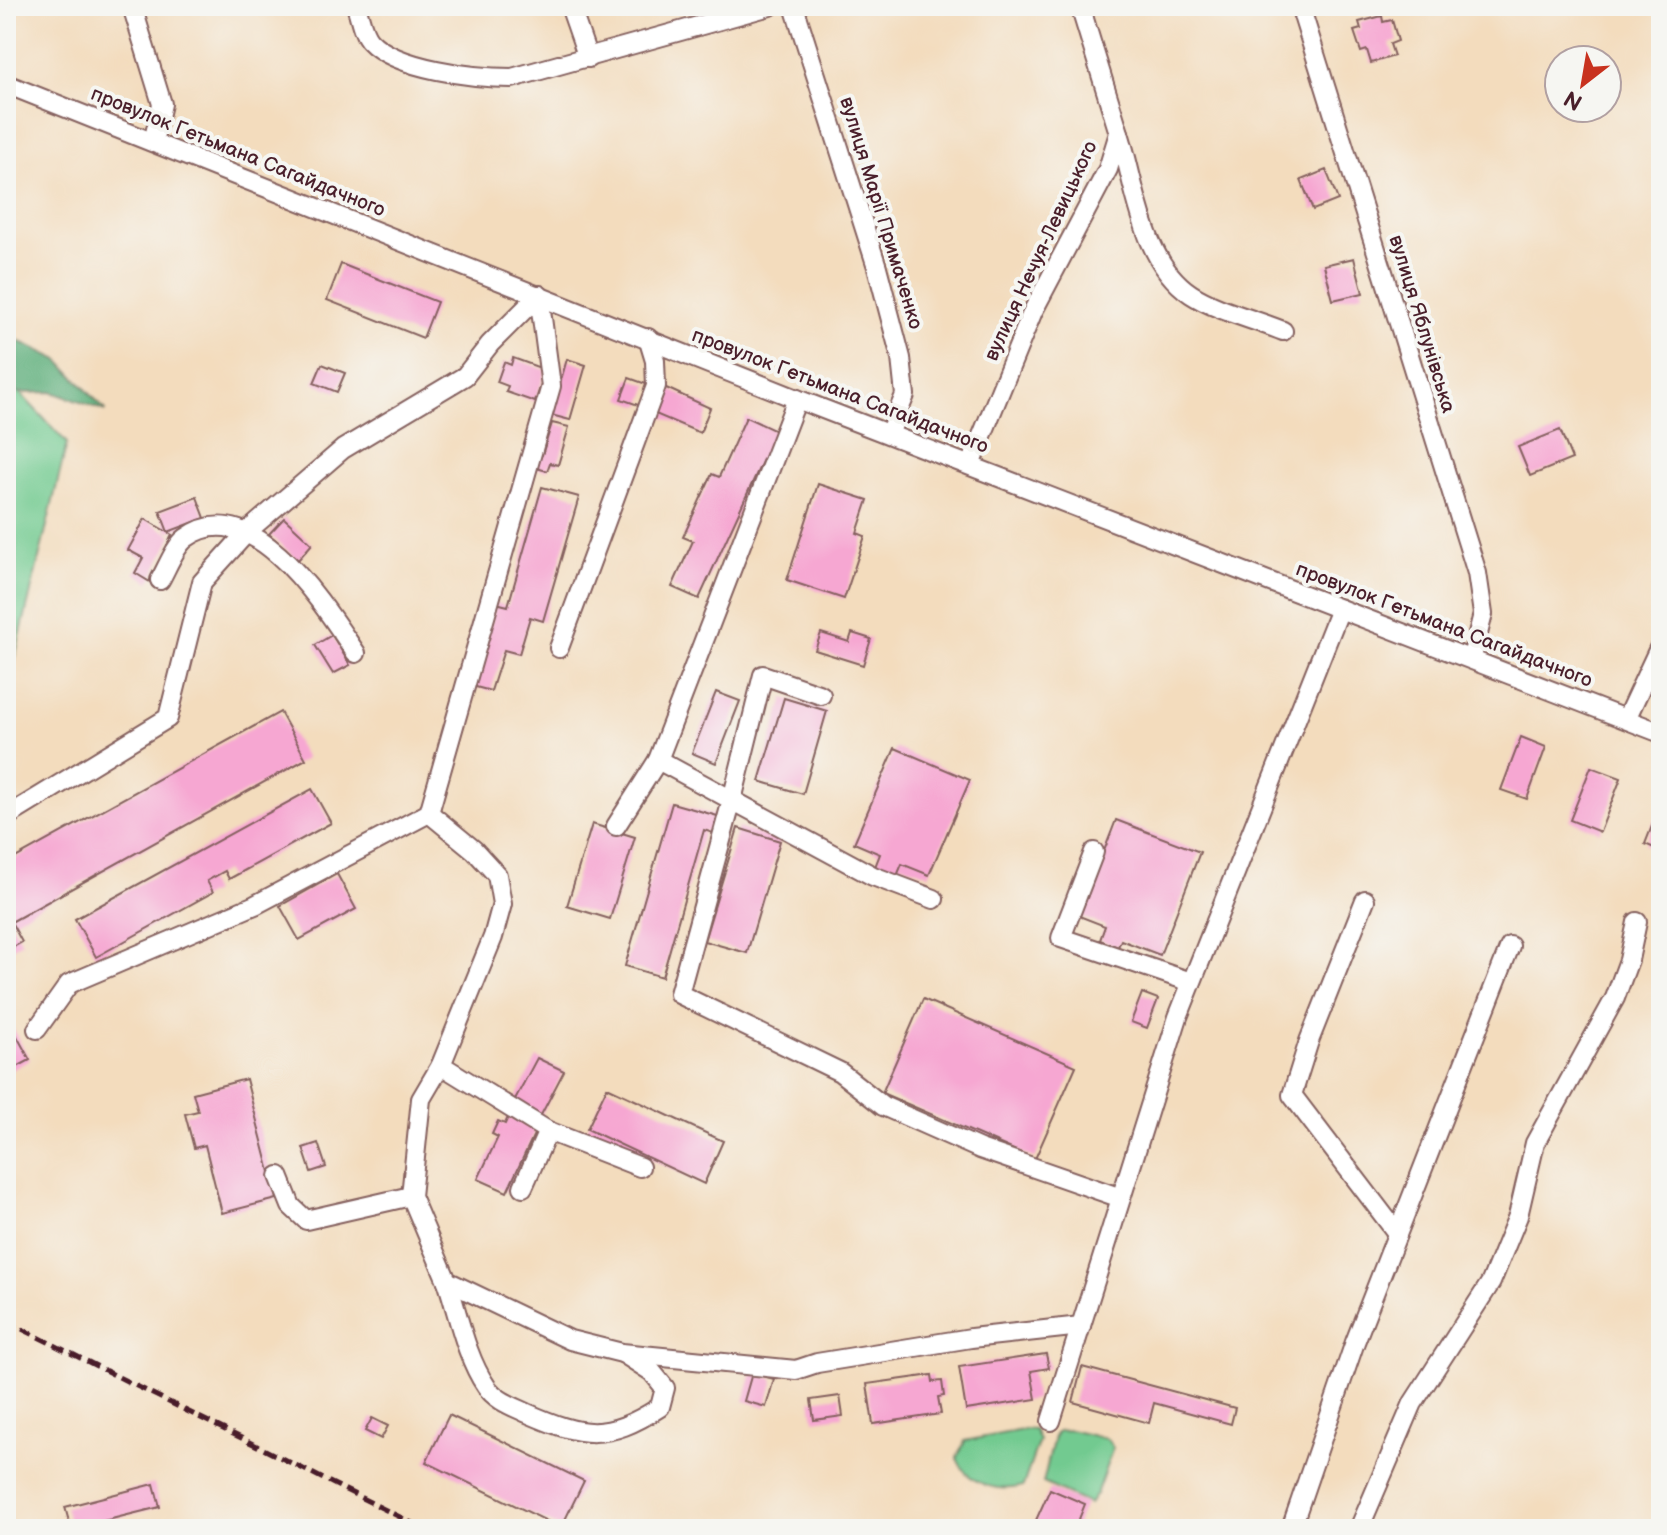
<svg xmlns="http://www.w3.org/2000/svg" width="1667" height="1535" font-family="'Balsamiq Sans',sans-serif">
<rect width="100%" height="100%" fill="#f6f6f2"/>
<filter id="ink" filterUnits="userSpaceOnUse"><feTurbulence type="fractalNoise" baseFrequency=".0125" numOctaves="2"/><feDisplacementMap in="SourceGraphic" scale="16" xChannelSelector="R" yChannelSelector="G"/><feConvolveMatrix kernelMatrix="1 2 1 2 8 2 1 2 1" color-interpolation-filters="sRGB"/></filter>
<filter id="wash" filterUnits="userSpaceOnUse"><feTurbulence type="fractalNoise" baseFrequency=".006" numOctaves="4" result="noise"/><feDisplacementMap in="SourceGraphic" scale="32" xChannelSelector="R" yChannelSelector="G"/><feGaussianBlur stdDeviation="1.8" result="paint"/><feColorMatrix in="noise" values="0 0 0 0 0 0 0 0 0 0 0 0 0 0 0 0 0 1.4 0 .05"/><feComposite in="paint" operator="in"/></filter>
<g filter="url(#wash)">
<rect width="100%" height="100%" fill="#f3dcbd"/>
<g fill="#72ca90" stroke="#5e745e" stroke-width="2">
<polygon points="6,388 20,393 67,443 11,674 6,678"/>
<path d="M 1027,1429 L 1034,1430 L 1039,1440 L 1023,1486 C 997,1493 967,1484 957,1458 L 965,1441 Z"/>
<polygon points="1070,1430 1107,1439 1113,1448 1096,1494 1089,1504 1043,1483 1054,1437 1058,1431"/>
</g>
<polygon fill="#5dae7a" stroke="#546652" stroke-width="2" points="6,335 59,360 106,411 52,392 20,393 6,388"/>
<g id="blocks">
<g fill="#f6a7d2">
<polygon points="1382,16 1383,22 1392,20 1398,41 1390,44 1394,56 1371,63 1367,50 1361,52 1354,31 1361,29 1359,22"/>
<polygon points="1326,170 1338,200 1313,210 1301,180"/>
<polygon points="1354,258 1363,293 1333,300 1324,265"/>
<polygon points="341,264 437,302 423,338 327,300"/>
<polygon points="513,358 546,370 535,402 506,392 508,386 497,382 504,362 511,365"/>
<polygon points="567,359 586,365 570,420 551,415"/>
<polygon points="322,364 345,373 337,392 314,383"/>
<polygon points="629,378 649,385 641,406 621,399"/>
<polygon points="664,387 710,408 700,433 653,413"/>
<polygon points="746,417 776,431 699,599 672,587 693,541 683,537 712,474 719,477"/>
<polygon points="552,423 569,427 558,465 550,463 547,471 533,467 537,454 542,455"/>
<polygon points="1560,430 1572,459 1530,476 1518,447"/>
<polygon points="818,484 868,500 857,533 865,536 844,599 787,580"/>
<polygon points="542,487 579,497 543,621 530,617 519,654 504,650 491,691 472,686 496,603 508,606"/>
<polygon points="197,497 205,518 168,532 160,511"/>
<polygon points="284,518 312,544 298,560 269,534"/>
<polygon points="145,519 172,535 150,582 135,573 143,558 128,550"/>
<polygon points="821,633 849,642 852,633 871,639 863,665 815,650"/>
<polygon points="332,635 350,665 333,674 315,645"/>
<polygon points="716,692 740,701 716,763 692,753"/>
<polygon points="784,698 827,711 803,794 759,781"/>
<polygon points="280,712 306,759 11,922 22,942 6,951 6,863"/>
<polygon points="1521,737 1546,747 1527,799 1501,790"/>
<polygon points="895,748 970,780 929,875 902,864 897,876 875,867 880,854 854,843"/>
<polygon points="1591,767 1621,778 1600,832 1570,820"/>
<polygon points="312,789 331,823 229,879 225,871 207,881 213,892 96,957 75,919"/>
<polygon points="672,803 721,817 716,834 704,830 662,977 625,966"/>
<polygon points="1661,803 1661,851 1645,844"/>
<polygon points="1116,820 1200,852 1160,955 1121,940 1118,947 1100,940 1105,926 1079,916"/>
<polygon points="592,824 635,837 610,919 567,906"/>
<polygon points="738,828 780,841 747,953 704,941"/>
<polygon points="337,874 356,909 299,940 280,906"/>
<polygon points="1142,993 1158,999 1147,1028 1131,1022"/>
<polygon points="923,999 1076,1066 1035,1159 882,1093"/>
<polygon points="6,1016 30,1060 6,1073"/>
<polygon points="537,1058 564,1071 540,1117 513,1103"/>
<polygon points="246,1079 277,1199 222,1213 205,1145 194,1148 185,1114 198,1111 193,1093"/>
<polygon points="607,1087 723,1141 704,1184 587,1129"/>
<polygon points="508,1117 536,1130 507,1192 478,1179 498,1137 492,1134 498,1121 505,1124"/>
<polygon points="318,1143 326,1167 311,1172 303,1148"/>
<polygon points="1046,1354 1049,1368 1031,1371 1036,1399 966,1410 959,1367"/>
<polygon points="1082,1367 1235,1408 1231,1424 1154,1403 1149,1423 1073,1402"/>
<polygon points="752,1373 774,1379 766,1407 744,1401"/>
<polygon points="932,1375 933,1382 942,1381 944,1396 938,1397 941,1414 873,1424 867,1384"/>
<polygon points="840,1396 843,1416 814,1420 811,1400"/>
<polygon points="449,1415 584,1481 561,1528 426,1462"/>
<polygon points="372,1418 388,1426 381,1439 365,1431"/>
<polygon points="154,1484 160,1507 71,1529 65,1507"/>
<polygon points="1050,1489 1085,1504 1075,1529 1032,1529"/>
</g>
</g>
</g>
<g filter="url(#ink)">
<use href="#blocks" fill-opacity="0" stroke="#85615e" stroke-width="2"/>
<g fill="none" stroke-linecap="round" stroke-linejoin="round">
<g stroke="#85615e" stroke-width="22">
<g id="minor">
<polyline points="132,6 162,104 153,142"/>
<path d="M 356,6 C 360,16 362,33 370,41 C 396,69 475,78 512,78 L 770,6"/>
<polyline points="570,6 588,58"/>
<polyline points="794,6 877,267 901,358 905,395 889,434"/>
<polyline points="1300,6 1477,573 1483,614 1472,657"/>
<polyline points="6,84 797,399 1661,733"/>
<path d="M 1119,133 C 1136,185 1141,261 1191,294 C 1217,311 1254,319 1283,331"/>
<polyline points="970,465 1033,311 1108,169 1119,133 1080,6"/>
<path d="M 160,580 C 167,568 175,546 186,538 C 252,489 326,609 356,653"/>
<polyline points="559,648 656,386 655,361 648,338"/>
<polyline points="821,695 763,675 732,800 873,876 934,899"/>
<polyline points="1626,719 1661,644"/>
<polyline points="658,760 732,800 679,994 840,1072 883,1106 980,1149 1121,1198"/>
<polyline points="429,813 474,850 497,875 502,904 493,937 441,1065 421,1099 411,1196 447,1281 570,1340 622,1353 796,1370 817,1363 971,1338 1081,1326"/>
<polyline points="6,817 168,718 202,582 249,530 343,449 465,376 490,344 539,295"/>
<polyline points="616,826 658,760 797,399"/>
<polyline points="1094,852 1061,938 1191,982"/>
<polyline points="1365,900 1309,1041 1292,1095 1397,1233"/>
<polyline points="37,1029 69,984 255,905 429,813 551,386 539,295"/>
<polyline points="441,1065 548,1131 640,1167"/>
<polyline points="279,1176 291,1206 306,1220 411,1196"/>
<polyline points="523,1187 548,1131"/>
<path d="M 447,1281 C 458,1314 466,1357 486,1386 C 495,1400 512,1406 527,1413 C 582,1437 606,1442 660,1407 L 665,1388 L 652,1372 L 624,1354"/>
<polyline points="1051,1421 1178,1017 1340,609"/>
<polyline points="1291,1529 1355,1342 1510,946"/>
<polyline points="1359,1529 1413,1403 1491,1282 1518,1216 1535,1143 1615,998 1629,960 1637,922"/>
</g>
</g>
<use href="#minor" stroke="#fff" stroke-width="18"/>
<polyline stroke="#4a1f2b" stroke-width="5" stroke-dasharray="12 6" stroke-linecap="butt" points="6,1321 424,1529"/>
</g>
</g>
<g text-anchor="middle" dominant-baseline="central" stroke-width="8" stroke-linejoin="round" paint-order="stroke">
<g font-size="20" fill="#4a1f2b" stroke="#f6f6f2">
<text transform="translate(238 152) rotate(22)">провулок Гетьмана Сагайдачного</text>
<text transform="translate(881 213) rotate(73)">вулиця Марії Примаченко</text>
<text transform="translate(1041 251) rotate(-65)">вулиця Нечуя-Левицького</text>
<text transform="translate(1422 324) rotate(73)">вулиця Яблунівська</text>
<text transform="translate(840 391) rotate(21)">провулок Гетьмана Сагайдачного</text>
<text transform="translate(1444 625) rotate(21)">провулок Гетьмана Сагайдачного</text>
</g>
</g>
<rect width="1667" height="1535" fill="none" stroke="#f6f6f2" stroke-width="32"/>
<g transform="translate(1583 84) rotate(211)"><circle r="38" fill="#f6f6f2" stroke="#b1a0a2" stroke-width="2"/>
<path d="M0-6L14 30L0 20L-14 30Z" fill="#c8321e"/>
<text y="-12" font-size="22" font-weight="bold" text-anchor="middle" fill="#4a1f2b">N</text>
</g>
</svg>
